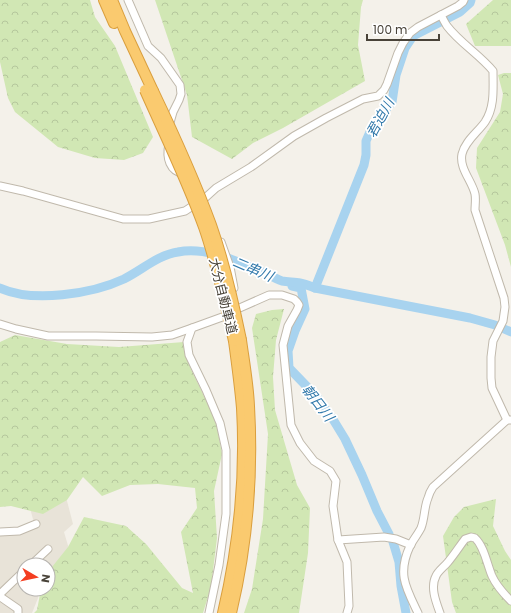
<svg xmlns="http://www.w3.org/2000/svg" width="511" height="613" font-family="Poppins,'Noto Sans JP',sans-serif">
<defs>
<pattern id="forest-crowns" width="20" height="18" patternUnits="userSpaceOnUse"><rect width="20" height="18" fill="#d1e7b4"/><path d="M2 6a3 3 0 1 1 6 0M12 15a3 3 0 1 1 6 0" fill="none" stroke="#b5c79c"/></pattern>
</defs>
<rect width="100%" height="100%" fill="#f4f1ea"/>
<polygon fill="#e8e3d8" points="66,497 73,524 64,532 69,549 48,576 48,565 24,565 24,589 39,589 38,598 32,613 0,613 0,531 19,530 34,523 30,508"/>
<g fill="url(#forest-crowns)">
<polygon points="0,0 90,0 95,17 115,46 153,137 143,153 124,160 95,158 58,147 15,112 8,98 0,62"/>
<polygon points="155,0 363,0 361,7 358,45 365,81 283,128 253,143 232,159 192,137 187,95"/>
<polygon points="493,0 511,0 511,46 475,46 466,24"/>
<polygon points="504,73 511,73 511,267 505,245 476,168 477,148 500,112 503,94 498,75"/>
<polygon points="284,309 276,340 273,377 275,410 297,485 310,508 308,553 299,613 244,613 252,589 263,519 268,434 252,328 256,314 272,310"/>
<polygon points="15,335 67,344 119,347 184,342 190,367 216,421 222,454 214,491 217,538 211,587 203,613 34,613 37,610 41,589 48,589 48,572 68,547 84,517 126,526 146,544 182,588 193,593 181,532 197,508 195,488 158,484 130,485 102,496 83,477 67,500 43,514 11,506 0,507 0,342"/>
<polygon points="496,499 493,526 505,551 511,560 511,613 456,613 452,602 443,536 454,517 464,507"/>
</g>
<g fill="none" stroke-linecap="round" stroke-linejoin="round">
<g stroke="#a8d3ef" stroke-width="9">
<polyline points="292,286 301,288 305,309 295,331 288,351 289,368 317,397 334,421 345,439 362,475 377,511 389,534"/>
<path d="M 0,288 C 33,303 92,294 124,279 C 142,270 158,255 178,252 C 206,246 238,262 263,272 C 269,275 276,279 282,281 C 288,282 295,282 300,283 C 305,284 310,286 315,288 L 470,318 L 495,325 L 511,332"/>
<polyline points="315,288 364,165 366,155 366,141 373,125 392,102 396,75 405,48 413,36 460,12 470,3 471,0"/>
<polyline points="393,542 399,562 401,586 406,613"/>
</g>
<g stroke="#c0b9ac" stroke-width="9">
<g id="minor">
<polyline points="128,0 148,46 161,58 180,85 181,94 179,100 173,112 169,126"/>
<path d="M 441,15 C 443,19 445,23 447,26 C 460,43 480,55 493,71 C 493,88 495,107 485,122 C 478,132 465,141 462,154 C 459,168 472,181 475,194 C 476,199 475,205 475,210 L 504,298 L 505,307 L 503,321 L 493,341 L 491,357 L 491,378 L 492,388 L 507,420"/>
<path d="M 169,144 C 166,157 169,172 185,174"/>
<polyline points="0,186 23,191 123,219 149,219 185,211 205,198 216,188 251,167 294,136 326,118 363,99 378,96 384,90 387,84 398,53 403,43 410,33 418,27 458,6 463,2 464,0"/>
<polyline points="221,242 230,267 234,288"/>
<polyline points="0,324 16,329 48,336 96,336 152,337 172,335 192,328"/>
<polyline points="0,532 19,531 36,524"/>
<polyline points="338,540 384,537 396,539 411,545"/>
<polyline points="31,565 48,549"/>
<polyline points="0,594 24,571"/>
<polyline points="0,596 2,598 18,609 18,613"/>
<polyline points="209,613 219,565 226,514 226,450 220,423 206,390 189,355 187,342 192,328 225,316 226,314 269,295 282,295 294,299 297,302 299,305 297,310 288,326 283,345 291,425 300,443 314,461 330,471 336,481 333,506 338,540 347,562 349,606 347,613"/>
<path d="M 418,613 C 406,588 397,574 410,546 C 413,540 418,534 421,528 C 425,518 424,507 428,498 C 429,494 431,490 433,487 L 507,420 L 511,420"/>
<path d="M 440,613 C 436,602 430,587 436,576 C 438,571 444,567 448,562 C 454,555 459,547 465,539 L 471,537 L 475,538 C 484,546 487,564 492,576 C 496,585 504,594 511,601"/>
</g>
</g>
<g stroke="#da9f3e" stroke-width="12">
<g id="highway">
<polyline points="104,0 114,23"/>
<polyline points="112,0 125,31 153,91"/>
<path d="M 223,613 C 239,545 246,477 242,408 C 240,385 237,363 234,341"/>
<path d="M 231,613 C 247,546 253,475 249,406 C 248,384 244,362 241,340"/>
</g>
</g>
<use href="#minor" stroke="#fff" stroke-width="7"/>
<use href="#highway" stroke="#faca6f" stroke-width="10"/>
<g stroke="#da9f3e" stroke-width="12" stroke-linecap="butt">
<g id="highway-bridge">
<path d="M 145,90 C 165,135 187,180 204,227 C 217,264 225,303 234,341"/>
<path d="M 153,91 C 174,135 194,179 211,225 C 224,262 233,301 241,340"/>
</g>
</g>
<use href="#highway-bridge" stroke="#faca6f" stroke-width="10"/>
</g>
<g text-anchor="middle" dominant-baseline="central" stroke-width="3.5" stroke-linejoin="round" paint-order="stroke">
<g font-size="13" fill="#484238" stroke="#fff">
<text transform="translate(223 296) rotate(76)">大分自動車道</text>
</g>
<g font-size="14" font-style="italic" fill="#3179ab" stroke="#fff">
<text transform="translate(380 118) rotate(-61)">君迫川</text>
<text transform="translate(253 269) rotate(23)">二串川</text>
<text transform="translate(318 403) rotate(52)">朝日川</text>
</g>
</g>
<g transform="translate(36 577) rotate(99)"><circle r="19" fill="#ffffff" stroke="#b6b3af"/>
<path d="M0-3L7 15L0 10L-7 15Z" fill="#f43e21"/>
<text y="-6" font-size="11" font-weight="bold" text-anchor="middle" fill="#484238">N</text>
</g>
<path d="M367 34v6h72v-6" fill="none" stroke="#484238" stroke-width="2"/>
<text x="373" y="34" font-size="12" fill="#484238" stroke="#ffffff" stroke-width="3" paint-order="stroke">100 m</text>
</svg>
